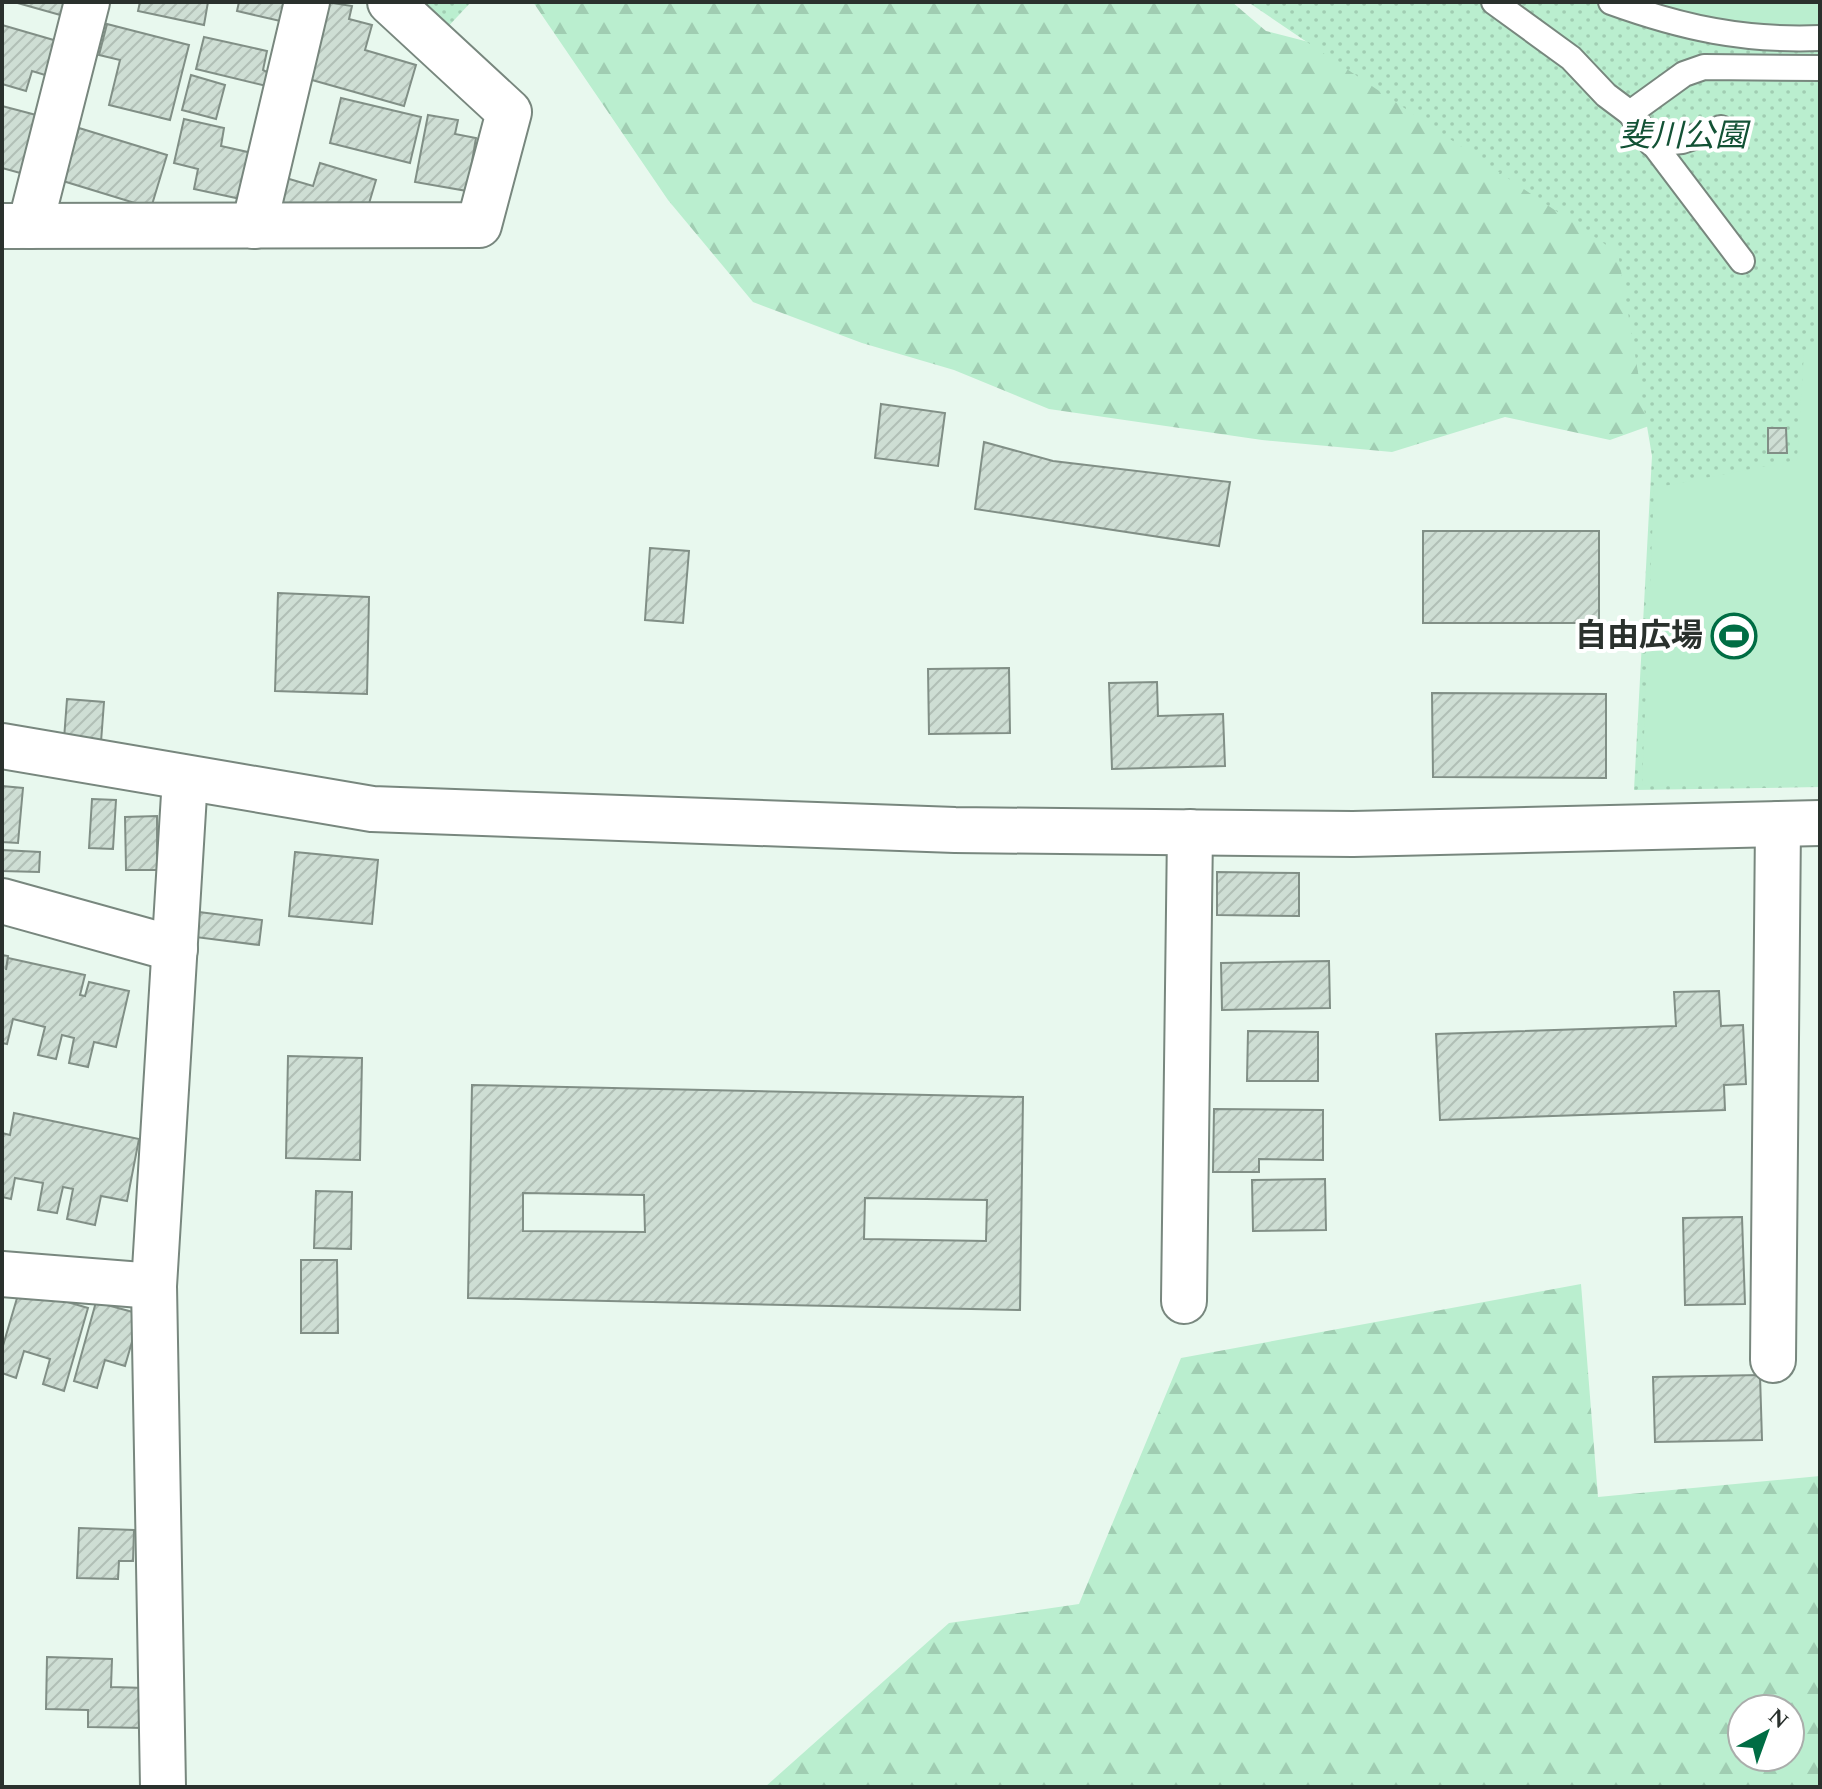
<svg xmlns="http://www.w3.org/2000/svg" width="1822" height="1789" font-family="Spectral,'Noto Sans JP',serif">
<defs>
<pattern id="forest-firs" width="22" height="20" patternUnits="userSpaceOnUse" patternTransform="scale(2)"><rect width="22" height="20" fill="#baeecf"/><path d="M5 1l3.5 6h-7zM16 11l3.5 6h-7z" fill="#a0cdb2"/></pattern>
<pattern id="park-dots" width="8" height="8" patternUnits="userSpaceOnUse" patternTransform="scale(2)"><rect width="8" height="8" fill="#baeecf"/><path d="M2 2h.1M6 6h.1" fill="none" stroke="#a0cdb2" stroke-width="1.8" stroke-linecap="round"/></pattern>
<pattern id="building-hatch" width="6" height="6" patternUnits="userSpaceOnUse" patternTransform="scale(2)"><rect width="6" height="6" fill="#ceded4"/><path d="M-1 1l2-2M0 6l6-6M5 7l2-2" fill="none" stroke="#b1bfb6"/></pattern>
</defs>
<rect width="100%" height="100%" fill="#e8f8ee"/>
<g fill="url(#forest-firs)" fill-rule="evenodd">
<polygon points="533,2 1232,2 1266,31 1425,72 1514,67 1713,403 1610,440 1505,417 1392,452 1262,440 1049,409 954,370 862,343 753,302 668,200"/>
<path d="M 1581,1284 L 1598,1497 L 1820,1476 L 1820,1787 L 765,1787 L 949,1623 L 1079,1604 L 1181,1358 ZM 1742,1709 L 1790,1709 L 1790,1757 L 1742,1757 Z"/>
</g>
<g fill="url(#park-dots)">
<polygon points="415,2 471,2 445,30"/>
<polygon points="1248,2 1820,2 1820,787 1634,790 1652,456 1618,253"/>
</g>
<g fill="#baeecf">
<path d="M 1642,2 L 1820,2 L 1820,27 C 1758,31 1702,19 1642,2 Z"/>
<polygon points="1804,352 1820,352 1820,783 1642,786 1654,488 1797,460"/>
</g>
<g fill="url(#building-hatch)" stroke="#818f86" stroke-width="2" fill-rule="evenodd">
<polygon points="14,2 75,2 71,18"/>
<polygon points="140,2 208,2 204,25 138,11"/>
<polygon points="239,2 303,2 298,25 237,11"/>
<polygon points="326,2 352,6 349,19 372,25 365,50 416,65 404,106 305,78"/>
<polygon points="107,24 189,45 170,120 109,105 120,60 99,55"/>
<polygon points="2,25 64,43 55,78 32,71 26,91 2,84"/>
<polygon points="204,37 267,51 263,70 278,78 275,88 196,69"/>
<polygon points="191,75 225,85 216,119 182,110"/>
<polygon points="341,98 421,117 410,163 330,143"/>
<polygon points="2,106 40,116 24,174 2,168"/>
<polygon points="428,115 458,120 455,134 476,138 467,191 415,182"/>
<polygon points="184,119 224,128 221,146 261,155 250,201 194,189 198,169 174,163"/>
<polygon points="79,128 167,155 151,208 63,181"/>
<polygon points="320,163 376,180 362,227 279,203 286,178 313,186"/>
<polygon points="881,404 945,413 938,466 875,458"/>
<polygon points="1768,428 1786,428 1787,453 1768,453"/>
<polygon points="984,442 1053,461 1230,482 1219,546 975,509"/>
<rect x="1423" y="531" width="176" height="92"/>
<polygon points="650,548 689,551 683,623 645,620"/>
<polygon points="278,593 369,597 367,694 275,691"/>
<polygon points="1009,668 1010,733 929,734 928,669"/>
<polygon points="1157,682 1158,716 1223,714 1225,766 1112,769 1109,683"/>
<polygon points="1432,693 1606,694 1606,778 1433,777"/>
<polygon points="67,699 104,702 101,742 64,739"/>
<polygon points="2,786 23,788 18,843 2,842"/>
<polygon points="92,799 116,800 113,849 89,848"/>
<polygon points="157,816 157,870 126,870 125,817"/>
<polygon points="2,850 40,852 39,872 2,871"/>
<polygon points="295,852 378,860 372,924 289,916"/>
<polygon points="1217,872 1299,873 1299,916 1217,915"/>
<polygon points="199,912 262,920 259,945 195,937"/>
<polygon points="2,955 8,956 6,970 8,958 85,975 80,995 85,996 89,982 129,991 116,1047 94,1042 88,1067 69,1063 74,1038 62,1035 56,1059 38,1055 45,1027 13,1019 7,1044 2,1043"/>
<polygon points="1329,961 1330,1008 1222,1010 1221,963"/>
<polygon points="1719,991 1721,1026 1743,1025 1746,1084 1724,1085 1725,1110 1440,1120 1436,1034 1676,1026 1674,992"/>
<polygon points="1248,1031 1318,1032 1318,1081 1247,1081"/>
<polygon points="288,1056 362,1058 360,1160 286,1158"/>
<path d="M 472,1085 L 1023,1097 L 1020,1310 L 468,1298 ZM 523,1193 L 644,1195 L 645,1232 L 523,1231 ZM 865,1198 L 987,1200 L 986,1241 L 864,1239 Z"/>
<polygon points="1214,1109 1323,1110 1323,1160 1259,1159 1259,1172 1213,1172"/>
<polygon points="14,1113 139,1139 127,1201 101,1196 95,1225 67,1219 73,1189 63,1187 57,1213 38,1210 43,1183 15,1178 11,1199 2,1197 2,1133 10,1135"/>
<polygon points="1325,1179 1326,1230 1253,1231 1252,1180"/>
<polygon points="316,1191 352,1192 351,1249 314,1248"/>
<polygon points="1742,1217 1745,1304 1685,1305 1683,1218"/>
<polygon points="301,1260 337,1260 338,1333 301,1333"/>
<polygon points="20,1288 88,1308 64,1391 43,1384 50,1359 24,1351 16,1378 2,1373 2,1349"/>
<polygon points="96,1302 140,1314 125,1366 105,1360 97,1388 74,1381"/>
<polygon points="1760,1375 1762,1440 1655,1442 1653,1377"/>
<polygon points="79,1528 134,1530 133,1561 119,1561 118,1579 77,1578"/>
<polygon points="47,1657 112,1659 111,1687 146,1688 144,1728 88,1727 88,1710 46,1709"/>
</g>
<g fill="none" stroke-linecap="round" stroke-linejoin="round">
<g stroke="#78877e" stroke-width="28">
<g id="service">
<polyline points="1494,2 1571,58 1606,95 1630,113 1742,261"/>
<path d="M 1611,2 C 1683,28 1744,41 1820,38"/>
<polyline points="1630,113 1684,74 1704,67 1820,68"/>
<polyline points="1652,144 1682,141 1721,128"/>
</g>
</g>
<g stroke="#78877e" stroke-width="48">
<g id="minor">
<polyline points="2,226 479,225 509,112 390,2"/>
<polyline points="30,226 87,2"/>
<polyline points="254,226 307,2"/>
<polyline points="2,901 175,949"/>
<polyline points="2,1274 154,1286"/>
<polyline points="1184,1301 1190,832"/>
<polyline points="1773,1360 1778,824"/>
<polyline points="163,1787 154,1286 185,778"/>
</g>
</g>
<g stroke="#78877e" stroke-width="48">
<polyline id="tertiary" points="2,746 372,809 955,830 1353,834 1820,823"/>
</g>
<use href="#service" stroke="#fff" stroke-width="24"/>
<use href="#minor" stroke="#fff" stroke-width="44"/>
<use href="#tertiary" stroke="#fff" stroke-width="44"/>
</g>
<defs>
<g id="stadium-ring" transform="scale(2.3)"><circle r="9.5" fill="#fff" stroke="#006d44" stroke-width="1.5"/><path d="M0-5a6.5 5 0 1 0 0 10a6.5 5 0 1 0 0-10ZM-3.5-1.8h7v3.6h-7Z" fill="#006d44"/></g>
</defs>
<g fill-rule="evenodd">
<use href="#stadium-ring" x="1734" y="636"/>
</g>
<g text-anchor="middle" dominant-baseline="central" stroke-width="8" stroke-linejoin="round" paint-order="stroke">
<g font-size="32" font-style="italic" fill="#135235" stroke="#fff">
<text x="1683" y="136">斐川公園</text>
</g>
<g font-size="32" font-weight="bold" fill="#2a312d" stroke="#fff" text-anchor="end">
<text x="1703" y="636">自由広場</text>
</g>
</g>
<rect width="1822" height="1789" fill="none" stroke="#2a312d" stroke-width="8"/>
<g transform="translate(1766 1733) rotate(41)"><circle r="38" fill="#ffffff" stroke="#aaadab" stroke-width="2"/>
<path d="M0-6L14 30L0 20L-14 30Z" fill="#006d44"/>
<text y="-12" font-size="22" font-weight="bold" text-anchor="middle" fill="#2a312d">N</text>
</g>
</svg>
